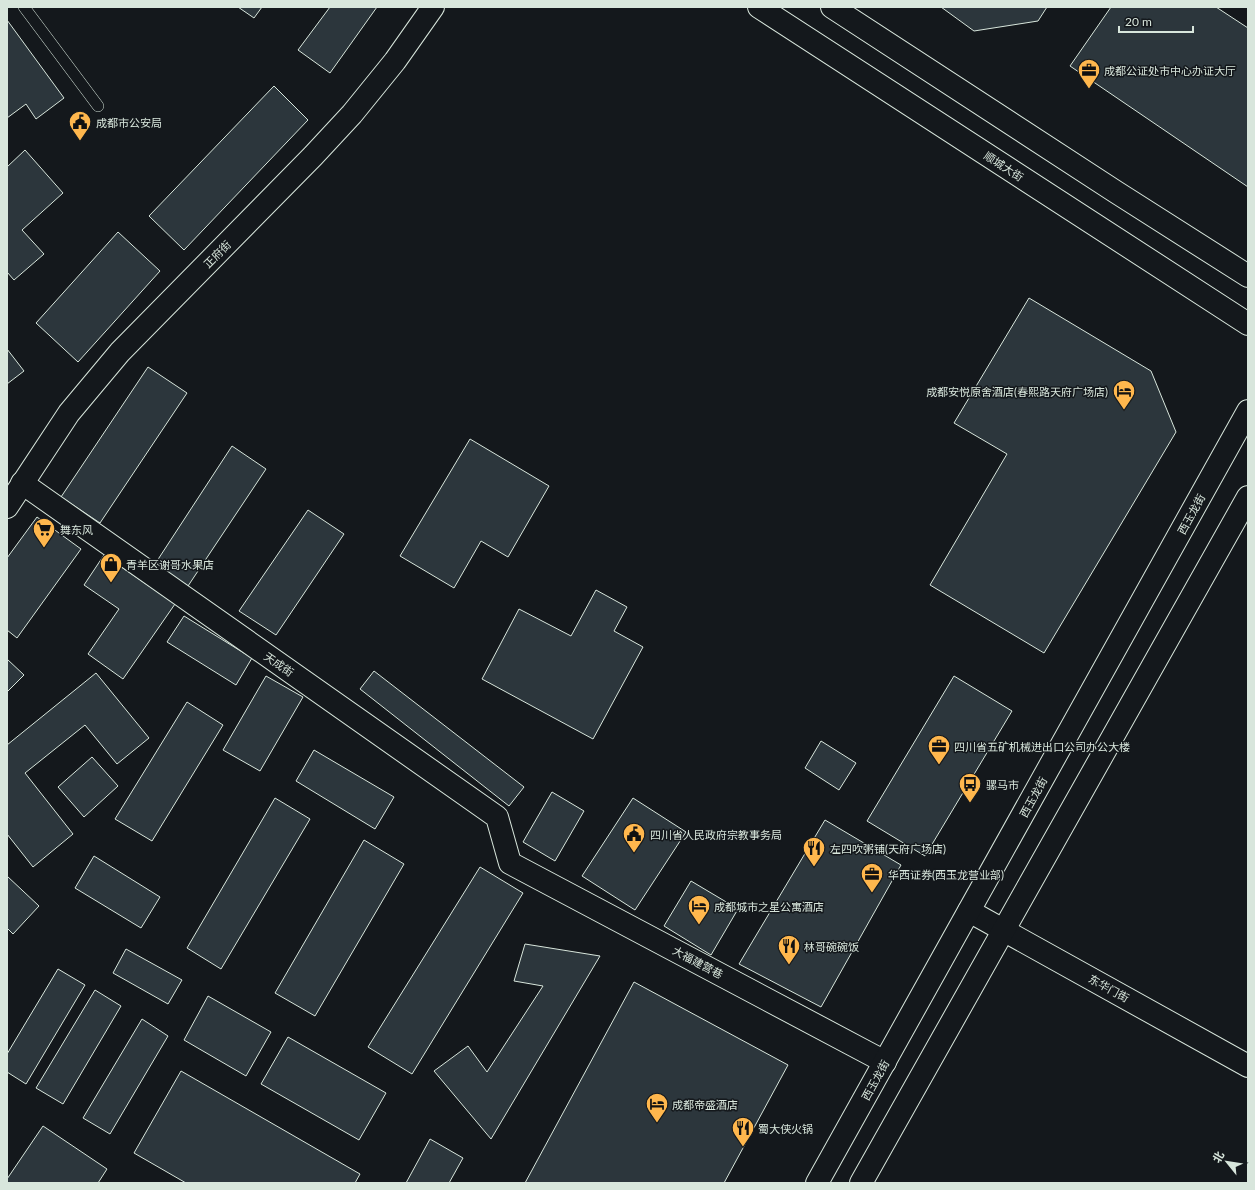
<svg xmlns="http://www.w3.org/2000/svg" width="1255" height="1190" font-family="Lato,'Noto Sans SC',sans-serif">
<rect width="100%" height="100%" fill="#14181c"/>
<g fill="#2c363c" stroke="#d8e6dc">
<polygon points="238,7 262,7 254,18"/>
<polygon points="330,7 377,7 330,73 298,50"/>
<polygon points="941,7 1047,7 1038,21 974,31"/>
<polygon points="1111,7 1216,7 1248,28 1248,187 1070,66"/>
<polygon points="7,20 64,98 36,119 26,104 7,118"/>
<polygon points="274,86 308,120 184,250 149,216"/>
<polygon points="25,150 63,193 22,230 44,254 14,280 7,272 7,167"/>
<polygon points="118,232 160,271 78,362 36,323"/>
<polygon points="1029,298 1151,371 1176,432 1044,653 930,585 1007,454 954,423"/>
<polygon points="7,349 24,371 7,384"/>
<polygon points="148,367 187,393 100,523 61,497"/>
<polygon points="470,439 549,486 508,557 481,541 454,588 400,556"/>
<polygon points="232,446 266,469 188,586 155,564"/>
<polygon points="308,510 344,534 276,635 239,611"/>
<polygon points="37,517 81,549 17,638 7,630 7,558"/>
<polygon points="104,555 175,604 123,679 88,654 119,609 84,585"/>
<polygon points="596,590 627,607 614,631 643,647 593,739 482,679 519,609 571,636"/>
<polygon points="184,616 252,658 236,685 167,642"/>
<polygon points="7,659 24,675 7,692"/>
<polygon points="374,671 524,787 509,806 360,689"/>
<polygon points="96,673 149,738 117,764 85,725 25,773 73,834 33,867 7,834 7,745"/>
<polygon points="266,676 303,697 260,771 223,750"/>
<polygon points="954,676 1012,711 925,856 867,821"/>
<polygon points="187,702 223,725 152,841 115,819"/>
<polygon points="821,741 856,763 839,790 805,768"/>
<polygon points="314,750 394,797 375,829 296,781"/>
<polygon points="92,757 118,786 84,817 58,787"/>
<polygon points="552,792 584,811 555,861 523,842"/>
<polygon points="275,798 310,819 221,969 187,948"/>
<polygon points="633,798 686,832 635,910 582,876"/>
<polygon points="825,820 901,865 821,1007 739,964"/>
<polygon points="364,840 404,864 315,1016 275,993"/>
<polygon points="94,856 160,897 141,928 75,888"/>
<polygon points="480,867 523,893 412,1074 368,1047"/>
<polygon points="7,876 39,906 13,934 7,928"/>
<polygon points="691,881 738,909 711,955 664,926"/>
<polygon points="525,944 600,956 491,1139 434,1071 468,1046 487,1072 543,986 514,981"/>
<polygon points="126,949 182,980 168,1004 113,973"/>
<polygon points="58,969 85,985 26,1084 7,1072 7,1054"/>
<polygon points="634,982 788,1065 724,1183 525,1183"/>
<polygon points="95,990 121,1006 63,1104 36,1088"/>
<polygon points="208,996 271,1032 246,1076 184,1040"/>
<polygon points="142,1019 168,1036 110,1134 83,1118"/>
<polygon points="288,1037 386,1093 359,1140 261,1084"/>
<polygon points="181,1071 360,1174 355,1183 186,1183 134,1153"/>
<polygon points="43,1126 107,1169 98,1183 7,1183 7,1179"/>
<polygon points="430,1139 463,1158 449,1183 406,1183"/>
</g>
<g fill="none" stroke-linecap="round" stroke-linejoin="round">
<g stroke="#d8e6dc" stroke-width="12">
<polyline id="lane" points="24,7 98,106"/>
</g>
<g stroke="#d8e6dc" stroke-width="24">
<g id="street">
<polyline points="22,483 497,817 510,863 885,1062"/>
<polyline points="7,507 69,413 120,352 313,156 352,114 395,61 433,7"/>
<polyline points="969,911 1248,1066"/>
</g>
</g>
<g stroke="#d8e6dc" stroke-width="24">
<g id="secondary">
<polyline points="759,7 1248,324"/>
<polyline points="832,7 1116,192 1248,276"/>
<polyline points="817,1183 1248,411"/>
<polyline points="861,1183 1248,497"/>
</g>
</g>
<use href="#lane" stroke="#14181c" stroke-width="11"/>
<use href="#street" stroke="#14181c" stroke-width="22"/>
<use href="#secondary" stroke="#14181c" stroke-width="22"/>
</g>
<defs>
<g id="office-pin" transform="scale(1.15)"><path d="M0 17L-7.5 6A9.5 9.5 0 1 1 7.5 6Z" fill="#ffb74d" stroke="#14181c"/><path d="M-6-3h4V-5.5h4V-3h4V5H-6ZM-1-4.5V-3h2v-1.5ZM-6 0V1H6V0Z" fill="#111"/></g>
<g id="civic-pin" transform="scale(1.15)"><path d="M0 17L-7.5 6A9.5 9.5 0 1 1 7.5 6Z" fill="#ffb74d" stroke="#14181c"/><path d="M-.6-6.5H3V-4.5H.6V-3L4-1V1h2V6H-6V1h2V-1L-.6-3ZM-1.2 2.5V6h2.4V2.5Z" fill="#111"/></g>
<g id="hotel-pin" transform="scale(1.15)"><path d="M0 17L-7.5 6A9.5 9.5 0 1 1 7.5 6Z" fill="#ffb74d" stroke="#14181c"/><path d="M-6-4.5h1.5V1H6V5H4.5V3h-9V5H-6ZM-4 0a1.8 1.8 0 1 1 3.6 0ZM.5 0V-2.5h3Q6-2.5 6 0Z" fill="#111"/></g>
<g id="supermarket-pin" transform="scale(1.15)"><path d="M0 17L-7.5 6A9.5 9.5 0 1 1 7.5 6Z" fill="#ffb74d" stroke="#14181c"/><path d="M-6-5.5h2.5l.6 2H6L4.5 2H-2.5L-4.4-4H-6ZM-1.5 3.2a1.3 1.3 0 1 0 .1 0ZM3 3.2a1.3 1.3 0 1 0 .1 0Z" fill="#111"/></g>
<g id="shop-pin" transform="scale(1.15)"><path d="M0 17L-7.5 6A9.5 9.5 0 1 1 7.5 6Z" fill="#ffb74d" stroke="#14181c"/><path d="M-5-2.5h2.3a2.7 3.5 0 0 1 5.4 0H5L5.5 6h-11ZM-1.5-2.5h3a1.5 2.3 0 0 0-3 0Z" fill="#111"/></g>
<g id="bus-pin" transform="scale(1.15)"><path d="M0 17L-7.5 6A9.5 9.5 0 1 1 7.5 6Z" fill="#ffb74d" stroke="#14181c"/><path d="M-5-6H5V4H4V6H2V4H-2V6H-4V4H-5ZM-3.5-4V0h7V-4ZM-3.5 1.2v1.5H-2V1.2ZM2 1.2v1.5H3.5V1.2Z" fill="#111"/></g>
<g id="restaurant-pin" transform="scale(1.15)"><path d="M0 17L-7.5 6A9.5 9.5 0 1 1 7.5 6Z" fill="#ffb74d" stroke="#14181c"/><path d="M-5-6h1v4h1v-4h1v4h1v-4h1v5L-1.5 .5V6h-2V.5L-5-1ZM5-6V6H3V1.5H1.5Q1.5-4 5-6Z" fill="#111"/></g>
</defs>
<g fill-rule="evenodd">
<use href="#office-pin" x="1089" y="70"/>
<use href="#civic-pin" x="80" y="122"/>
<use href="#hotel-pin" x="1124" y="391"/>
<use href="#supermarket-pin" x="44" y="529"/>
<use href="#shop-pin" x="111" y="564"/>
<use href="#office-pin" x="939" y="746"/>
<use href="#bus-pin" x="970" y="784"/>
<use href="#civic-pin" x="634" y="834"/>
<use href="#restaurant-pin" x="814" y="848"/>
<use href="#office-pin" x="872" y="874"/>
<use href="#hotel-pin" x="699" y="906"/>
<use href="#restaurant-pin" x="789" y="946"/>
<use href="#hotel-pin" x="657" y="1104"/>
<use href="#restaurant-pin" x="743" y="1128"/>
</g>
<g text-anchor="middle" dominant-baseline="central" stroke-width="3" stroke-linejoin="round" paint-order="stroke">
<g font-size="11" fill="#d8e6dc" stroke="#14181c" text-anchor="start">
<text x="1104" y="70">成都公证处市中心办证大厅</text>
<text x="96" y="122">成都市公安局</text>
<text x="1108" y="391" text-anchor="end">成都安悦原舍酒店(春熙路天府广场店)</text>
<text x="60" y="529">舞东风</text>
<text x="126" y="564">青羊区谢哥水果店</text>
<text x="954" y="746">四川省五矿机械进出口公司办公大楼</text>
<text x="986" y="784">骡马市</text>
<text x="650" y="834">四川省人民政府宗教事务局</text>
<text x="830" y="848">左四吹粥铺(天府广场店)</text>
<text x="888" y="874">华西证券(西玉龙营业部)</text>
<text x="714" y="906">成都城市之星公寓酒店</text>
<text x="804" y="946">林哥碗碗饭</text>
<text x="672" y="1104">成都帝盛酒店</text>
<text x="758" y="1128">蜀大侠火锅</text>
</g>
<g font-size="11" fill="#d8e6dc" stroke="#14181c">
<text transform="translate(1004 166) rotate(33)">顺城大街</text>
<text transform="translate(217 254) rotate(-45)">正府街</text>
<text transform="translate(1191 514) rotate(-61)">西玉龙街</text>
<text transform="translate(279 664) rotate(35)">天成街</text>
<text transform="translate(1033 797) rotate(-61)">西玉龙街</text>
<text transform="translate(698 962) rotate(28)">大福建营巷</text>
<text transform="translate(1109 988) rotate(29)">东华门街</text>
<text transform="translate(875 1080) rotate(-61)">西玉龙街</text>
</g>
</g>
<rect width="1255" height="1190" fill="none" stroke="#d8e6dc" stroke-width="16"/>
<g transform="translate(1227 1162) rotate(300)" stroke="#14181c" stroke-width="3" paint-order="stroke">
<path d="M0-3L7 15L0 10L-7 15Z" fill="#d8e6dc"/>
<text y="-6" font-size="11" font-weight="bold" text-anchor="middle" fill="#d8e6dc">北</text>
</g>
<path d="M1119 26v6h74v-6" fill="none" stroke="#d8e6dc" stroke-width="2"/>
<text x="1125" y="26" font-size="12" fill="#d8e6dc" stroke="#14181c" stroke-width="3" paint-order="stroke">20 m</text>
</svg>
